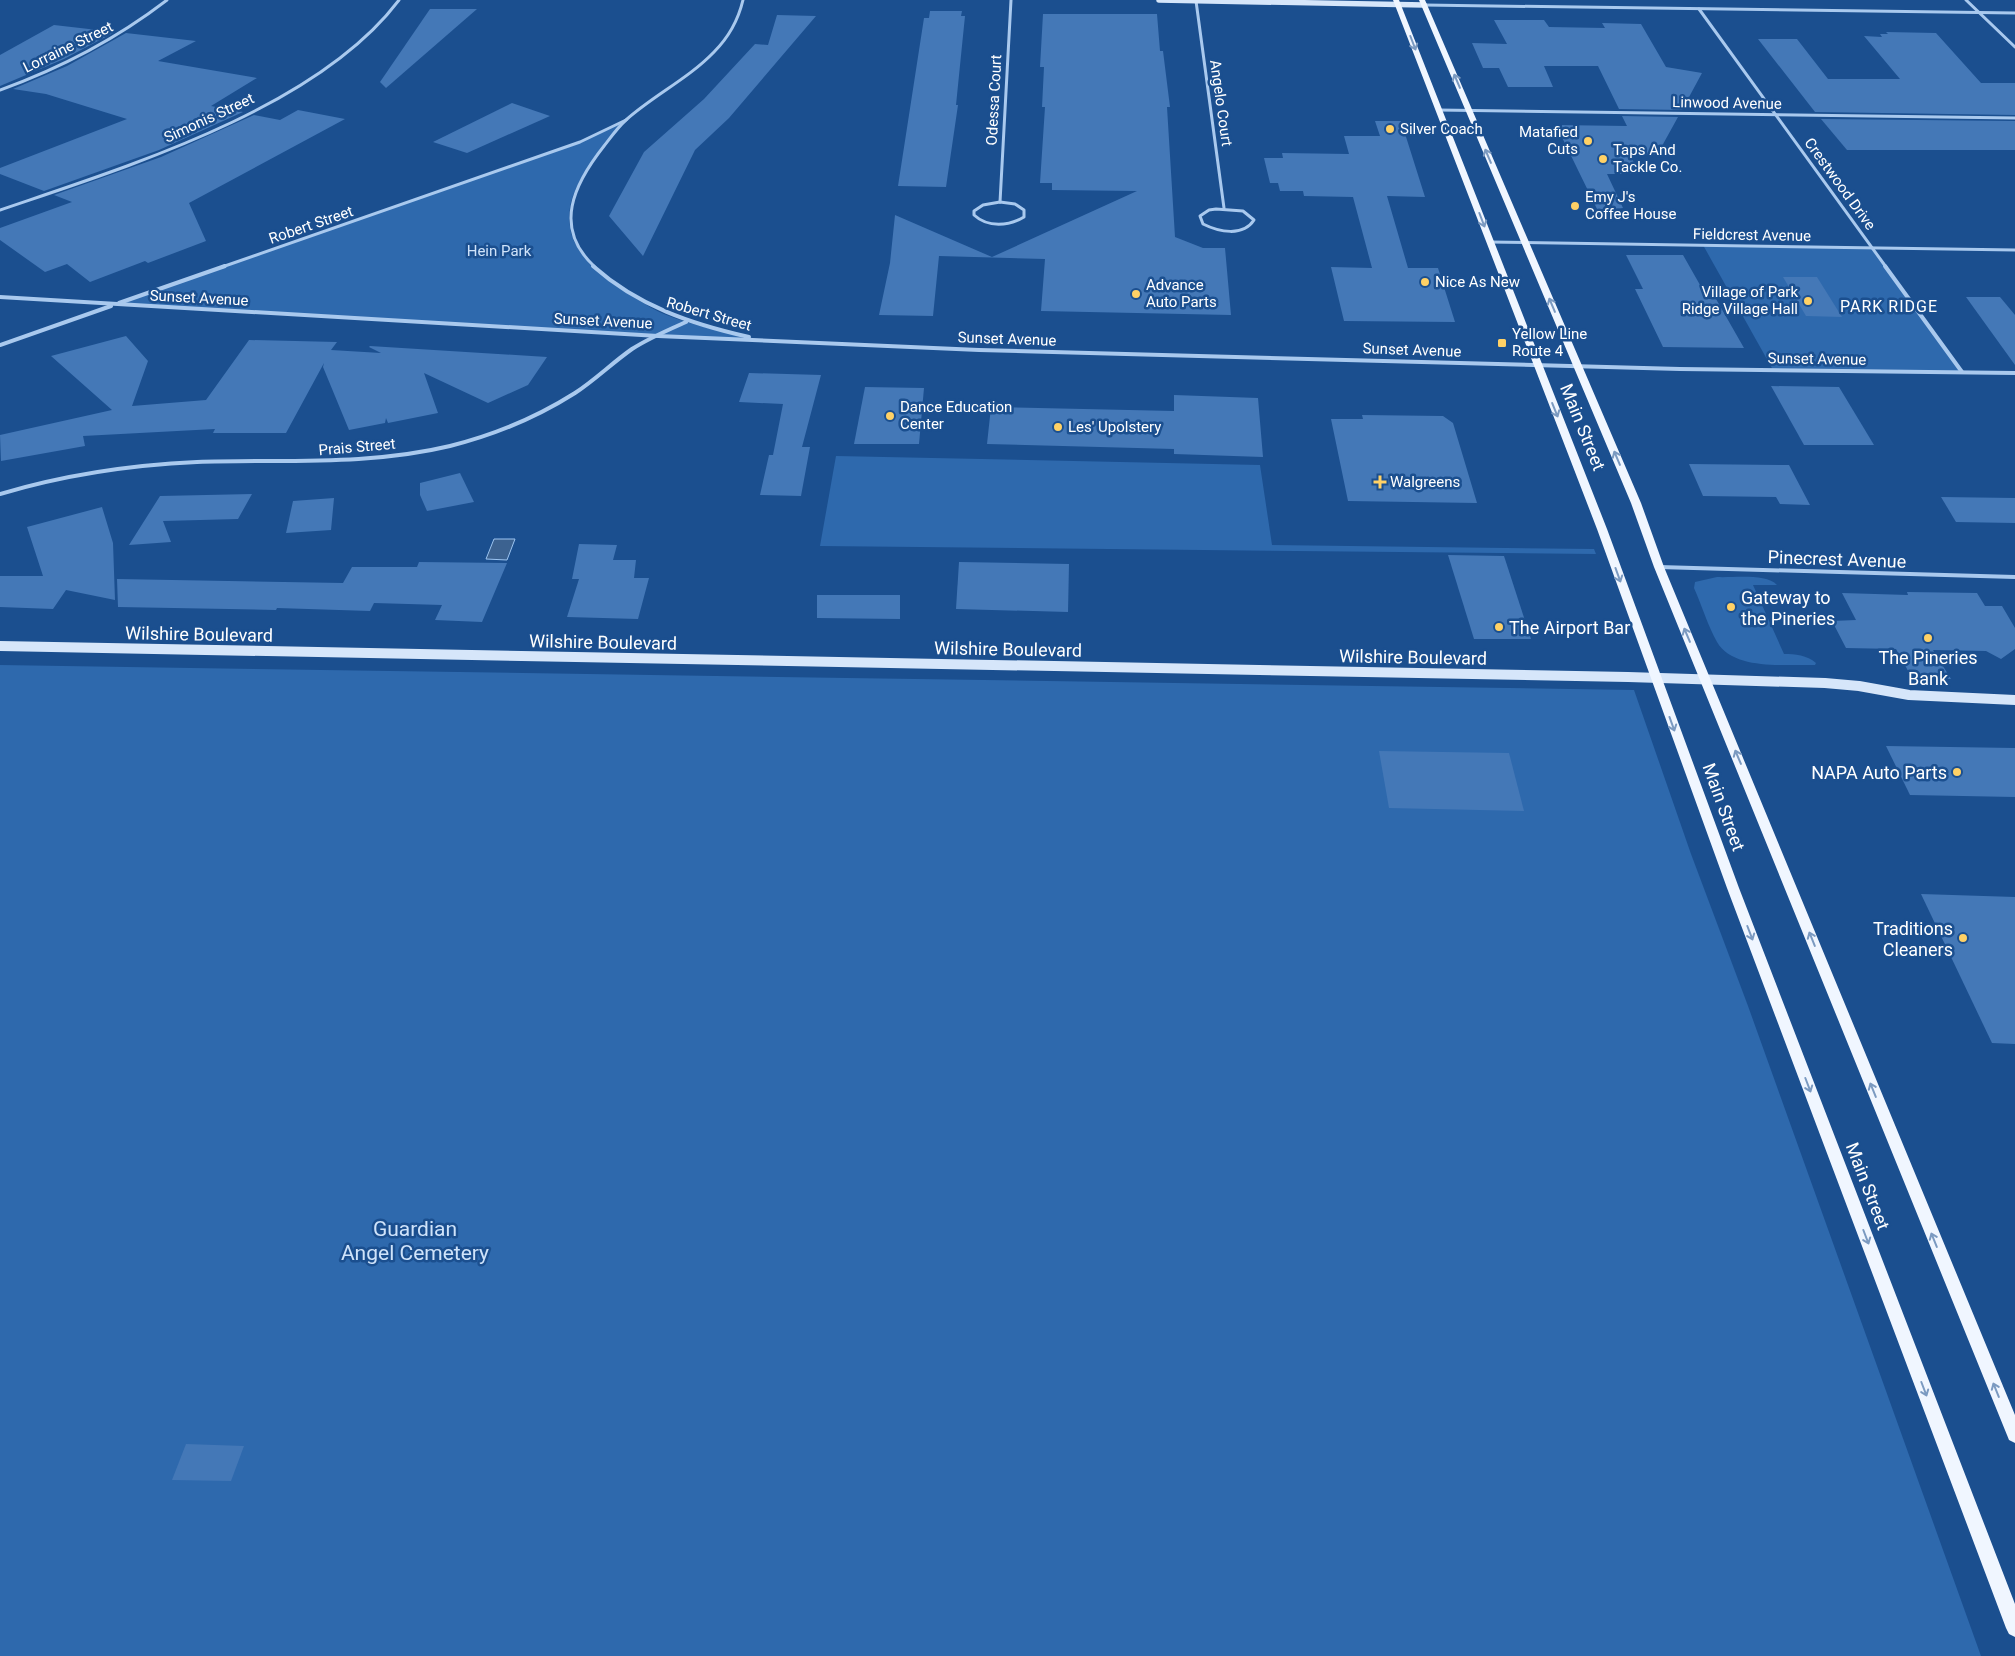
<svg xmlns="http://www.w3.org/2000/svg" width="2015" height="1656" font-family="Roboto,sans-serif">
<rect width="100%" height="100%" fill="#1b4f8f"/>
<g fill="#2e69ad">
<path d="M 626,120 C 606,144 580,171 571,202 C 568,213 569,233 575,243 C 589,269 637,302 664,314 C 695,327 730,333 763,340 L 114,305 L 580,142 Z"/>
<polygon points="1703,245 1873,248 1962,372 1773,370"/>
<polygon points="836,456 1260,465 1272,545 1594,549 1596,554 820,546"/>
<path d="M 1717,577 C 1733,578 1766,573 1777,585 L 1753,585 L 1784,654 C 1795,654 1807,655 1816,663 L 1815,665 C 1786,664 1734,671 1717,642 C 1708,626 1702,606 1694,588 L 1695,582 Z"/>
<polygon points="0,665 1634,690 1691,854 1748,1006 1981,1656 0,1656"/>
</g>
<polygon fill="#3c6290" stroke="#9cc4f0" points="494,539 515,539 507,560 486,559"/>
<g fill="#4478b7">
<polygon points="430,9 477,9 386,88 380,82"/>
<polygon points="930,11 962,11 961,16 965,16 956,105 958,105 946,187 898,186 924,18 929,18"/>
<polygon points="1043,14 1157,14 1160,51 1163,51 1170,107 1167,107 1175,237 1203,248 1225,248 1231,315 1041,311 1045,259 939,256 933,316 879,315 890,263 895,215 992,257 1137,191 1052,190 1052,183 1040,183 1045,107 1042,107 1044,67 1040,67"/>
<polygon points="777,15 816,16 729,118 695,150 643,256 609,216 644,152 704,99 755,44 768,45"/>
<polygon points="1494,20 1544,20 1549,27 1605,28 1602,23 1641,24 1666,67 1702,73 1682,110 1619,109 1598,66 1544,66 1553,87 1508,87 1499,68 1483,68 1472,43 1507,44"/>
<polygon points="54,25 115,32 64,59 0,86 0,55"/>
<polygon points="1886,32 1936,33 1981,83 2015,83 2015,115 1815,112 1758,39 1797,39 1828,79 1900,79 1864,36 1882,37 1880,34 1888,34"/>
<polygon points="126,33 196,41 158,61 257,78 211,106 243,112 159,150 44,191 0,174 0,168 127,119 46,94 13,89 67,66"/>
<polygon points="512,103 550,116 467,153 433,142"/>
<polygon points="298,110 345,119 189,203 206,241 148,263 145,261 90,282 67,264 45,272 0,240 0,228 72,202 54,195 161,157 254,115 280,120"/>
<polygon points="1622,116 1678,117 1657,155 1630,155 1640,174 1607,174 1623,208 1598,211 1556,125 1627,126"/>
<polygon points="1821,119 2015,121 2015,150 1847,150"/>
<polygon points="1375,121 1401,121 1425,197 1387,196 1408,268 1438,268 1455,322 1344,321 1331,267 1372,268 1353,197 1304,196 1303,191 1280,191 1278,183 1270,183 1264,158 1283,158 1282,153 1349,154 1344,136 1380,136"/>
<polygon points="1626,255 1683,255 1708,299 1716,299 1744,348 1663,347 1635,289 1643,289"/>
<polygon points="1783,277 1817,277 1842,317 1806,316"/>
<polygon points="1966,297 2000,297 2015,315 2015,365"/>
<polygon points="126,336 148,361 132,406 206,400 249,340 337,342 331,350 381,353 369,347 370,346 547,357 528,385 488,403 424,373 438,413 388,423 386,418 385,423 349,430 323,367 324,363 286,433 213,433 215,429 83,436 85,446 1,461 0,435 112,410 51,356"/>
<polygon points="749,373 821,375 802,447 810,447 801,496 760,495 769,455 773,455 783,404 739,402"/>
<polygon points="1771,386 1839,387 1874,445 1804,445"/>
<polygon points="865,387 924,388 919,444 854,444"/>
<polygon points="1174,395 1258,398 1263,457 1174,454 1174,449 987,444 991,407 1174,411"/>
<polygon points="1362,415 1443,416 1453,423 1477,503 1348,501 1331,419 1363,419"/>
<polygon points="1689,464 1789,465 1810,505 1780,504 1776,497 1703,496"/>
<polygon points="460,473 474,502 427,511 420,495 420,483"/>
<polygon points="252,494 238,519 163,521 171,542 129,545 160,496"/>
<polygon points="1941,497 2015,498 2015,523 1956,522"/>
<polygon points="334,498 331,530 286,533 293,501"/>
<polygon points="102,507 113,543 115,600 66,590 53,609 0,607 0,576 43,576 27,527"/>
<polygon points="579,544 617,545 613,560 636,560 634,578 649,578 638,619 567,617 579,579 572,579"/>
<polygon points="1448,555 1504,556 1531,639 1474,639"/>
<polygon points="419,562 507,563 482,622 435,620 442,605 374,603 370,611 277,608 276,610 118,607 117,579 343,583 352,567 417,567"/>
<polygon points="959,562 1069,564 1068,612 956,609"/>
<polygon points="1907,592 1977,593 1985,606 2002,606 2015,628 2015,649 2001,659 1986,651 1933,650 1951,679 1912,678 1896,649 1846,648 1832,621 1856,620 1842,593 1908,595"/>
<polygon points="817,595 900,595 900,619 817,618"/>
<polygon points="1886,746 2015,748 2015,797 1910,795"/>
<polygon points="1379,751 1509,753 1524,811 1389,808"/>
<polygon points="1921,894 2015,897 2015,1044 1992,1043"/>
<polygon points="186,1444 244,1446 231,1481 172,1480"/>
</g>
<g fill="none" stroke-linecap="round" stroke-linejoin="round">
<g stroke="#a9c9ee" stroke-width="3">
<polyline points="1966,0 2015,47"/>
<polyline points="1196,1 1224,208"/>
<polyline points="1424,5 2015,13"/>
<polyline points="1699,9 1886,267"/>
<path d="M 0,90 C 61,68 115,40 167,0"/>
<polyline points="1438,110 2015,118"/>
<polyline points="1000,202 1011,0"/>
<path d="M 1000,202 L 1015,204 L 1024,210 L 1024,217 C 1009,226 988,228 974,215 L 974,211 L 983,205 Z"/>
<path d="M 1216,209 L 1243,211 L 1254,220 C 1243,237 1219,232 1203,224 L 1200,216 L 1209,210 Z"/>
<path d="M 0,210 C 126,167 317,109 399,0"/>
<polyline points="1489,242 2015,250"/>
<polyline points="222,267 580,142 626,120"/>
<path d="M 595,267 C 552,228 574,184 604,146 C 611,137 618,127 626,120 C 654,95 688,79 714,52 C 729,37 738,21 743,0"/>
</g>
<g stroke="#a9c9ee" stroke-width="4">
<path d="M 593,266 C 638,306 691,324 749,337"/>
<polyline points="1885,266 1962,372"/>
<polyline points="0,297 658,336 979,350 1680,369 2015,373"/>
<polyline points="119,303 225,266"/>
<polyline points="0,345 111,306"/>
<path d="M 0,494 C 64,475 130,465 197,462 C 282,459 367,466 450,446 C 494,435 537,417 575,393 C 595,380 612,363 632,349 C 649,338 668,330 686,322"/>
<polyline points="1659,567 2015,577"/>
</g>
<polyline stroke="#d6e6fa" stroke-width="5.5" points="1159,0 1424,5"/>
<polyline stroke="#d6e6fa" stroke-width="10" points="0,646 1628,677 1825,683 1859,686 1909,695 2015,700"/>
<g fill="#f0f6ff" fill-rule="evenodd">
<polygon points="1393,0 1399,0 1607,529 1739,888 2015,1604 2015,1637 2009,1634 2006,1628 1727,888 1597,529"/>
<polygon points="1419,0 1425,0 1641,503 1664,567 2015,1415 2015,1443 2009,1440 2007,1435 1654,567 1631,503"/>
</g>
</g>
<defs><path id="oneway-shaft" d="M-6 0H5M1.5-3L5.5 0L1.5 3" fill="none" stroke-width="1.6" stroke-linecap="round" stroke-linejoin="round" transform="scale(1.25)"/></defs>
<g stroke="#7b9ac1">
<use href="#oneway-shaft" transform="translate(1413 43) rotate(69)"/>
<use href="#oneway-shaft" transform="translate(1457 81) rotate(-113)"/>
<use href="#oneway-shaft" transform="translate(1488 156) rotate(-113)"/>
<use href="#oneway-shaft" transform="translate(1482 220) rotate(69)"/>
<use href="#oneway-shaft" transform="translate(1552 305) rotate(-113)"/>
<use href="#oneway-shaft" transform="translate(1555 410) rotate(68)"/>
<use href="#oneway-shaft" transform="translate(1617 458) rotate(-113)"/>
<use href="#oneway-shaft" transform="translate(1618 575) rotate(70)"/>
<use href="#oneway-shaft" transform="translate(1687 635) rotate(-113)"/>
<use href="#oneway-shaft" transform="translate(1672 724) rotate(70)"/>
<use href="#oneway-shaft" transform="translate(1738 757) rotate(-113)"/>
<use href="#oneway-shaft" transform="translate(1750 933) rotate(69)"/>
<use href="#oneway-shaft" transform="translate(1812 939) rotate(-112)"/>
<use href="#oneway-shaft" transform="translate(1808 1085) rotate(69)"/>
<use href="#oneway-shaft" transform="translate(1873 1090) rotate(-112)"/>
<use href="#oneway-shaft" transform="translate(1866 1237) rotate(69)"/>
<use href="#oneway-shaft" transform="translate(1934 1240) rotate(-112)"/>
<use href="#oneway-shaft" transform="translate(1924 1389) rotate(69)"/>
<use href="#oneway-shaft" transform="translate(1996 1390) rotate(-112)"/>
</g>
<g fill="#ffd166" stroke="#1b4f8f" stroke-width="2">
<circle cx="1390" cy="129" r="5"/>
<circle cx="1588" cy="141" r="5"/>
<circle cx="1603" cy="159" r="5"/>
<circle cx="1575" cy="206" r="5"/>
<circle cx="1425" cy="282" r="5"/>
<circle cx="1136" cy="294" r="5"/>
<circle cx="1808" cy="301" r="5"/>
<rect x="1497" y="338" width="10" height="10" rx="2.5"/>
<circle cx="890" cy="416" r="5"/>
<circle cx="1058" cy="427" r="5"/>
<path d="M1377.5 474.5h5v5h5v5h-5v5h-5v-5h-5v-5h5z"/>
<circle cx="1731" cy="607" r="5"/>
<circle cx="1499" cy="627" r="5"/>
<circle cx="1928" cy="638" r="5"/>
<circle cx="1957" cy="772" r="5"/>
<circle cx="1963" cy="938" r="5"/>
</g>
<g text-anchor="middle" dominant-baseline="central" stroke-width="5" stroke-linejoin="round" paint-order="stroke">
<g font-size="15" fill="#fff" stroke="#1b4f8f">
<text transform="translate(68 47) rotate(-26)">Lorraine Street</text>
<text transform="translate(994 100) rotate(-87)">Odessa Court</text>
<text transform="translate(1221 103) rotate(82)">Angelo Court</text>
<text transform="translate(1727 103) rotate(1)">Linwood Avenue</text>
<text transform="translate(209 118) rotate(-25)">Simonis Street</text>
<text transform="translate(1840 184) rotate(54)">Crestwood Drive</text>
<text transform="translate(311 225) rotate(-19)">Robert Street</text>
<text transform="translate(1752 235) rotate(1)">Fieldcrest Avenue</text>
<text transform="translate(199 298) rotate(3)">Sunset Avenue</text>
<text transform="translate(709 314) rotate(16)">Robert Street</text>
<text transform="translate(603 321) rotate(3)">Sunset Avenue</text>
<text transform="translate(1007 339) rotate(2)">Sunset Avenue</text>
<text transform="translate(1412 350) rotate(2)">Sunset Avenue</text>
<text transform="translate(1817 359) rotate(1)">Sunset Avenue</text>
<text transform="translate(357 447) rotate(-5)">Prais Street</text>
</g>
<g font-size="15" fill="#fff" stroke="#1b4f8f" text-anchor="start">
<text x="1400" y="129">Silver Coach</text>
<text x="1578" y="132" text-anchor="end">Matafied<tspan x="1578" dy="17">Cuts</tspan></text>
<text x="1613" y="150">Taps And<tspan x="1613" dy="17">Tackle Co.</tspan></text>
<text x="1585" y="197">Emy J's<tspan x="1585" dy="17">Coffee House</tspan></text>
<text x="1435" y="282">Nice As New</text>
<text x="1146" y="285">Advance<tspan x="1146" dy="17">Auto Parts</tspan></text>
<text x="1798" y="292" text-anchor="end">Village of Park<tspan x="1798" dy="17">Ridge Village Hall</tspan></text>
<text x="1512" y="334">Yellow Line<tspan x="1512" dy="17">Route 4</tspan></text>
<text x="900" y="407">Dance Education<tspan x="900" dy="17">Center</tspan></text>
<text x="1068" y="427">Les' Upolstery</text>
<text x="1390" y="482">Walgreens</text>
</g>
<g font-size="15" fill="#cfe3fa" stroke="#1b4f8f">
<text x="499" y="251">Hein Park</text>
</g>
<g font-size="16" letter-spacing="1" fill="#fff" stroke="#1b4f8f">
<text x="1889" y="306">PARK RIDGE</text>
</g>
<g font-size="18" fill="#fff" stroke="#1b4f8f">
<text transform="translate(1583 427) rotate(68)">Main Street</text>
<text transform="translate(1837 559) rotate(2)">Pinecrest Avenue</text>
<text transform="translate(199 634) rotate(1)">Wilshire Boulevard</text>
<text transform="translate(603 642) rotate(1)">Wilshire Boulevard</text>
<text transform="translate(1008 649) rotate(1)">Wilshire Boulevard</text>
<text transform="translate(1413 657) rotate(1)">Wilshire Boulevard</text>
<text transform="translate(1724 807) rotate(70)">Main Street</text>
<text transform="translate(1868 1186) rotate(69)">Main Street</text>
</g>
<g font-size="18" fill="#fff" stroke="#1b4f8f" text-anchor="start">
<text x="1741" y="597">Gateway to<tspan x="1741" dy="21">the Pineries</tspan></text>
<text x="1509" y="627">The Airport Bar</text>
<text x="1928" y="657" text-anchor="middle">The Pineries<tspan x="1928" dy="21">Bank</tspan></text>
<text x="1947" y="772" text-anchor="end">NAPA Auto Parts</text>
<text x="1953" y="928" text-anchor="end">Traditions<tspan x="1953" dy="21">Cleaners</tspan></text>
</g>
<g font-size="21" fill="#cfe3fa" stroke="#1b4f8f">
<text x="415" y="1229">Guardian<tspan x="415" dy="24">Angel Cemetery</tspan></text>
</g>
</g>
</svg>
